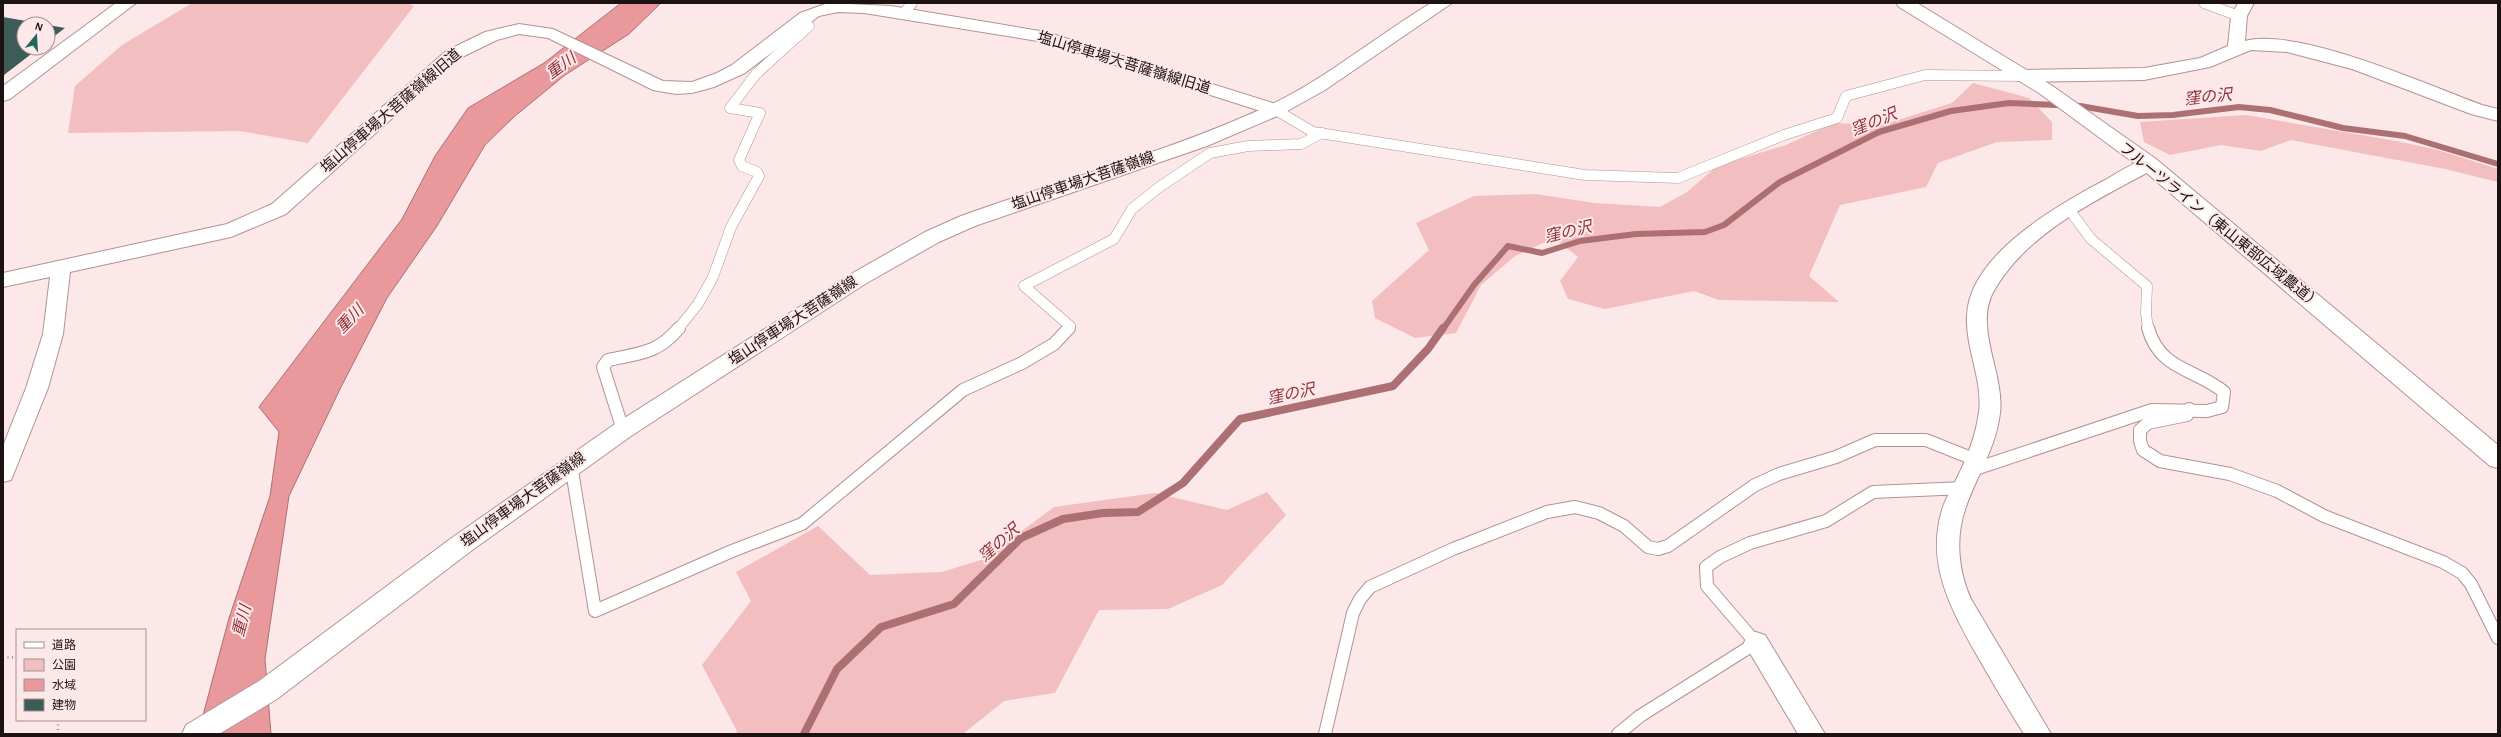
<svg xmlns="http://www.w3.org/2000/svg" width="2501" height="737" font-family="'Alegreya Sans','Noto Sans JP',sans-serif">
<rect width="100%" height="100%" fill="#fce8e8"/>
<g fill="#f2bebf">
<polygon points="192,3 407,3 414,6 308,143 240,131 68,133 75,86 122,45"/>
<polygon points="1973,83 2029,98 2052,122 2052,140 1997,142 1938,163 1926,187 1840,205 1809,276 1839,302 1719,300 1694,291 1605,309 1568,299 1560,281 1578,257 1554,238 1515,256 1481,285 1456,333 1415,338 1375,318 1372,301 1429,250 1416,223 1474,196 1536,194 1594,203 1660,207 1687,192 1717,166 1786,145 1834,123 1882,125 1952,103"/>
<polygon points="2246,115 2396,141 2438,150 2498,169 2498,182 2445,169 2291,140 2261,151 2221,145 2170,155 2144,142 2140,122"/>
<polygon points="1267,492 1286,515 1222,585 1168,609 1099,610 1055,693 1004,701 963,734 736,734 737,731 702,665 751,601 736,572 818,526 870,575 942,572 984,559 1054,507 1155,493 1227,510"/>
</g>
<polygon fill="#e9999b" stroke="#ac7072" points="621,3 661,3 629,34 565,75 515,116 485,145 437,226 387,298 341,387 289,496 265,659 271,734 198,734 229,618 270,496 279,432 259,407 402,219 435,156 468,108 544,63"/>
<g fill="none" stroke-linecap="round" stroke-linejoin="round">
<polyline stroke="#ac7072" stroke-width="6" points="1443,329 1474,285 1508,246 1542,253 1580,241 1636,234 1705,232 1724,225 1780,182 1879,132 1951,111 2009,103 2080,106 2138,116 2173,115 2239,107 2270,110 2343,128 2405,136 2498,164"/>
<polyline stroke="#ac7072" stroke-width="8" points="804,734 837,669 881,627 954,604 1021,538 1063,519 1103,513 1138,512 1183,483 1240,419 1393,386 1428,349 1443,328"/>
</g>
<g fill="#3d5b57">
<polygon points="3,17 38,23 24,24 24,48 39,48 4,75"/>
<polygon points="48,25 65,28 48,41"/>
</g>
<g fill="none" stroke-linecap="round" stroke-linejoin="round">
<g stroke="#b19393" stroke-width="11">
<g id="lane-far1">
<polyline points="2204,3 2239,16"/>
<polyline points="904,13 912,3"/>
<polyline points="1276,110 1313,132 1585,175 1678,178 1784,135 1837,118 1846,96 1925,75 2022,76"/>
<polyline points="2068,208 2091,239 2147,286 2146,313 2148,329"/>
<polyline points="678,329 698,304 713,277 731,227 759,176 757,172 742,166 739,160 760,113 730,108 756,74 809,26 800,21"/>
<polyline points="1068,329 1070,326 1024,286 1114,239 1132,209 1158,188 1210,153 1248,146 1301,144 1322,133"/>
</g>
</g>
<g stroke="#b19393" stroke-width="14">
<g id="lane">
<polyline points="2189,409 2187,415 2148,423 2140,430 2140,441 2143,450 2160,461 2230,474 2277,491 2324,516 2443,562 2462,573 2471,584 2498,638"/>
<path d="M 623,430 L 603,367 L 608,360 C 640,353 657,354 679,328"/>
<polyline points="571,465 595,611 732,551 802,524 963,390 1022,363 1054,344 1069,328"/>
<path d="M 1972,470 L 2152,410 L 2207,411 L 2222,407 L 2224,392 C 2195,368 2160,371 2148,328"/>
<polyline points="1325,734 1353,613 1360,599 1370,587 1453,549 1547,512 1575,507 1599,513 1624,526 1648,547 1658,549 1668,546 1755,485 1779,474 1836,457 1875,440 1926,440 1976,460"/>
<polyline points="1618,734 1640,716 1756,643 1707,586 1706,567 1720,557 1750,543 1826,521 1873,492 1964,488"/>
</g>
</g>
<g stroke="#b19393" stroke-width="2">
<g id="street">
<polygon points="828,3 891,6 1046,32 1282,106 1285,110 1282,114 1270,114 1044,42 864,13 838,12 819,16 745,73 714,87 692,93 676,94 653,90 548,38 519,34 497,40 458,59 286,214 231,237 70,272 63,334 48,388 14,473 11,480 3,482 3,446 26,388 43,334 50,277 3,287 3,273 227,224 272,204 446,51 485,32 519,24 553,29 663,81 692,82 717,73 732,65 800,13"/>
<path d="M 2238,3 L 2254,3 L 2247,16 L 2245,41 C 2298,27 2428,85 2482,105 L 2498,109 L 2498,121 L 2471,114 L 2352,69 L 2287,52 L 2251,50 L 2210,67 L 2144,80 L 2022,82 L 2016,80 L 2013,76 L 2016,72 L 2022,70 L 2144,68 L 2200,58 L 2228,46 L 2231,16 Z"/>
<path d="M 2149,158 L 2156,160 L 2158,164 L 2156,168 C 2099,199 2029,231 1995,289 C 1972,326 2005,373 2000,413 C 1996,448 1977,475 1966,507 C 1955,536 1958,571 1971,599 L 2051,734 L 2024,734 C 2007,707 1991,680 1975,652 C 1950,607 1926,563 1942,510 C 1945,499 1952,489 1957,478 C 1967,458 1976,435 1979,412 C 1983,379 1965,348 1967,315 C 1970,254 2058,205 2105,180 C 2119,172 2134,162 2149,158 Z"/>
<polygon points="1756,632 1765,635 1825,734 1798,734 1744,643 1747,635"/>
</g>
</g>
<g stroke="#b19393" stroke-width="2">
<g id="secondary">
<path d="M 1431,3 L 1452,3 L 1325,90 L 1282,114 L 1207,146 L 975,226 L 939,242 L 865,284 L 631,436 L 471,551 L 277,699 L 219,734 L 182,734 L 186,725 L 259,681 L 453,537 L 615,424 L 851,274 L 925,232 L 961,216 C 1063,179 1169,152 1268,106 C 1326,79 1376,36 1431,3 Z"/>
<polygon points="1896,3 1917,3 2051,85 2156,159 2498,445 2498,468 2490,466 2142,169 2039,93 1899,7"/>
</g>
</g>
<g stroke="#b19393" stroke-width="2">
<polygon id="highway" points="116,3 136,3 10,99 3,101 3,86"/>
</g>
<g stroke="#9c8c8c" stroke-width="2.5" stroke-dasharray="1 3.5" stroke-linecap="butt">
<polyline points="3,658 17,657"/>
<polyline points="58,720 58,734"/>
</g>
<use href="#lane-far1" stroke="#fff" stroke-width="10"/>
<use href="#lane" stroke="#fff" stroke-width="12"/>
<use href="#street" fill="#fff" fill-rule="evenodd"/>
<use href="#secondary" fill="#fff" fill-rule="evenodd"/>
<use href="#highway" fill="#fff" fill-rule="evenodd"/>
</g>
<g text-anchor="middle" dominant-baseline="central" stroke-width="4" stroke-linejoin="round" paint-order="stroke">
<g font-size="15" fill="#1c1212" stroke="#fce8e8">
<text transform="translate(1124 63) rotate(17)">塩山停車場大菩薩嶺線旧道</text>
<text transform="translate(391 111) rotate(-41)">塩山停車場大菩薩嶺線旧道</text>
<text transform="translate(1083 181) rotate(-19)">塩山停車場大菩薩嶺線</text>
<text transform="translate(2220 226) rotate(39)">フルーツライン（東山東部広域農道）</text>
<text transform="translate(793 321) rotate(-33)">塩山停車場大菩薩嶺線</text>
<text transform="translate(523 500) rotate(-36)">塩山停車場大菩薩嶺線</text>
</g>
<g font-size="16" font-style="italic" fill="#8f313a" stroke="#fce8e8">
<text transform="translate(561 66) rotate(-36)">重川</text>
<text transform="translate(2208 97) rotate(-6)">窪の沢</text>
<text transform="translate(1874 122) rotate(-22)">窪の沢</text>
<text transform="translate(1568 232) rotate(-13)">窪の沢</text>
<text transform="translate(350 319) rotate(-46)">重川</text>
<text transform="translate(1291 394) rotate(-12)">窪の沢</text>
<text transform="translate(999 543) rotate(-41)">窪の沢</text>
<text transform="translate(242 621) rotate(-75)">重川</text>
</g>
</g>
<rect width="2501" height="737" fill="none" stroke="#1c1212" stroke-width="8"/>
<rect x="16" y="629" width="130" height="92" fill="#fce8e8" stroke="#a29292"/>
<rect x="24" y="642" width="20" height="6" fill="#ffffff" stroke="#a29292"/>
<text x="52" y="649" font-size="12" fill="#1c1212">道路</text>
<rect x="24" y="659" width="20" height="12" fill="#f2bebf" stroke="#a29292"/>
<text x="52" y="669" font-size="12" fill="#1c1212">公園</text>
<rect x="24" y="679" width="20" height="12" fill="#e9999b" stroke="#a29292"/>
<text x="52" y="689" font-size="12" fill="#1c1212">水域</text>
<rect x="24" y="699" width="20" height="12" fill="#3d5b57" stroke="#a29292"/>
<text x="52" y="709" font-size="12" fill="#1c1212">建物</text>
<g transform="translate(36 36) rotate(18)"><circle r="19" fill="#fce8e8" stroke="#a29292"/>
<path d="M0-3L7 15L0 10L-7 15Z" fill="#1d675f"/>
<text y="-6" font-size="11" font-weight="bold" text-anchor="middle" fill="#1c1212">N</text>
</g>
</svg>
